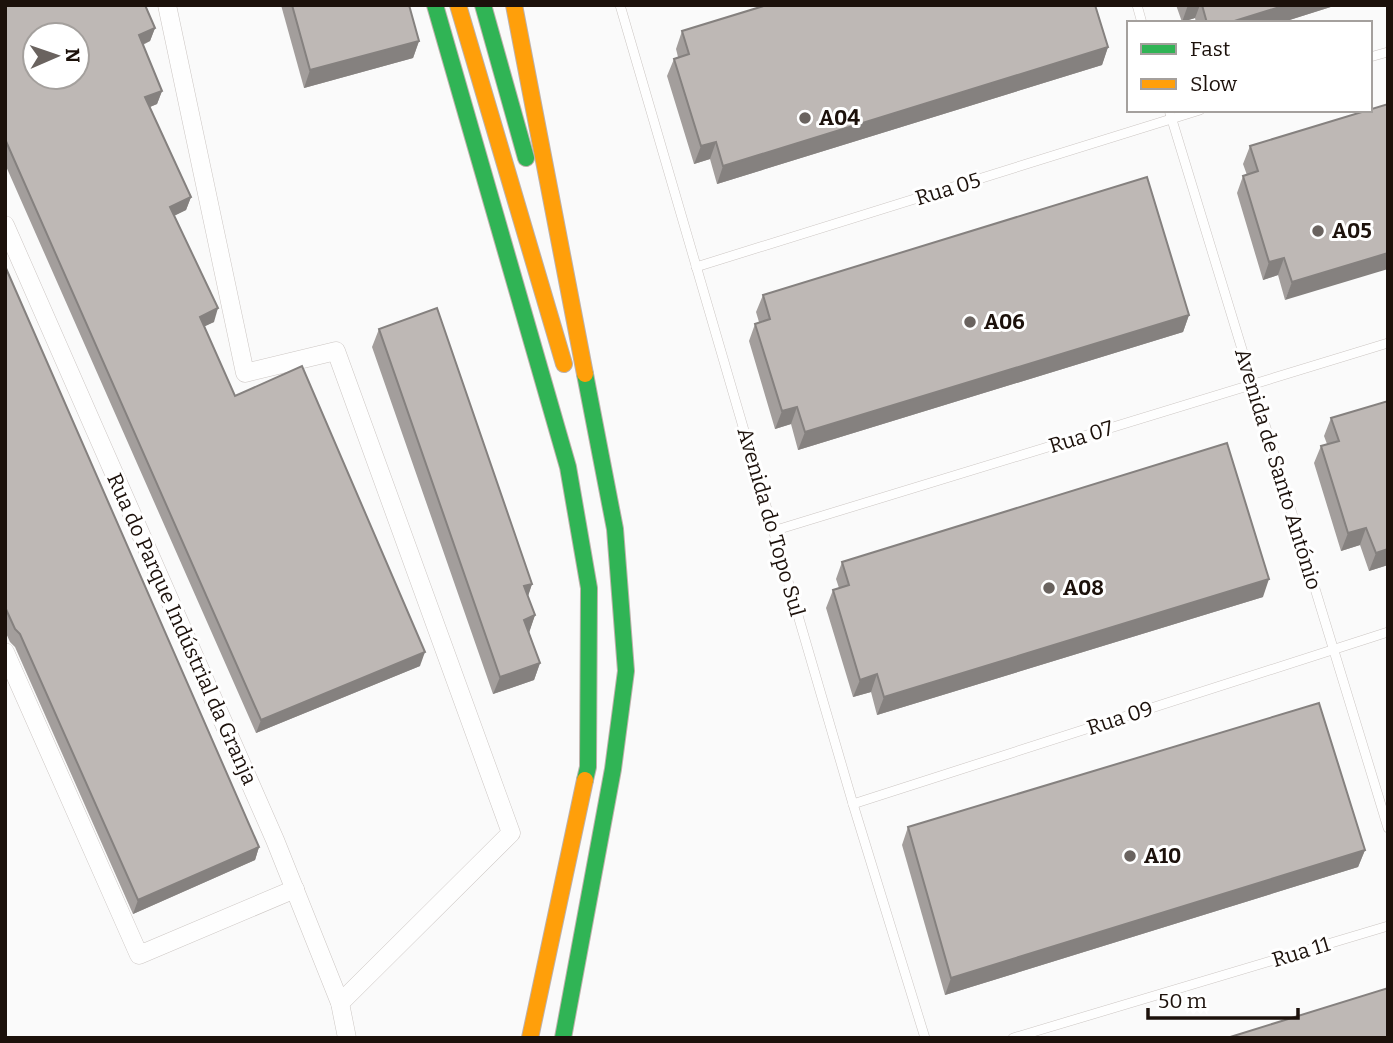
<svg xmlns="http://www.w3.org/2000/svg" width="1393" height="1043" font-family="Bitter,serif">
<rect width="100%" height="100%" fill="#fafafa"/>
<g fill="none" stroke-linecap="round" stroke-linejoin="round">
<g stroke="#ccc6c3" stroke-width="10">
<g id="lane">
<polyline points="620,5 853,804 925,1038"/>
<polyline points="1137,5 1142,23"/>
<polyline points="1370,57 1388,52"/>
<polyline points="1169,110 1388,828"/>
<polyline points="696,267 1200,110"/>
<polyline points="773,531 1388,343"/>
<polyline points="853,804 1388,632"/>
<polyline points="1013,1038 1388,926"/>
</g>
</g>
<g stroke="#ccc6c3" stroke-width="19">
<g id="street">
<polyline points="167,5 245,373 336,351 511,833 340,1003"/>
<polyline points="5,225 275,840 340,1003 347,1038"/>
<polyline points="5,652 139,955 295,889"/>
</g>
</g>
<g stroke="#bdb1ab" stroke-width="18">
<g id="fast">
<polyline points="435,5 568,467 589,588 588,767 585,780"/>
<polyline points="483,5 526,158"/>
<polyline points="563,1038 613,769 626,671 615,529 585,374"/>
</g>
</g>
<g stroke="#bdb1ab" stroke-width="18">
<g id="slow">
<polyline points="458,5 564,364"/>
<polyline points="514,5 585,374"/>
<polyline points="530,1038 585,780"/>
</g>
</g>
<use href="#lane" stroke="#fefefe" stroke-width="9"/>
<use href="#street" stroke="#fefefe" stroke-width="18"/>
<use href="#fast" stroke="#30b455" stroke-width="16"/>
<use href="#slow" stroke="#ff9f0a" stroke-width="16"/>
</g>
<g fill="#a39e9c">
<polygon points="5,5 155,28 150,41 143,45 162,91 157,104 150,107 191,197 186,210 174,216 214,322 204,326 235,396 420,666 256,733 5,164"/>
<polygon points="281,5 409,5 419,41 413,58 304,88"/>
<polygon points="1176,5 1337,5 1280,23 1196,23 1195,18 1182,22"/>
<polygon points="682,31 1108,47 1102,65 717,184 710,159 694,164 667,76 674,59 678,57 676,49"/>
<polygon points="1368,110 1285,300 1278,275 1263,280 1237,193 1243,176 1247,175 1243,164 1250,146"/>
<polygon points="5,266 259,847 255,860 133,914 15,647 10,642 5,631"/>
<polygon points="763,295 1189,315 1183,332 798,450 791,424 775,429 749,341 755,324 759,322 756,312"/>
<polygon points="379,329 532,584 528,596 535,615 529,632 540,663 534,680 493,694 372,347"/>
<polygon points="1331,418 1388,565 1369,571 1360,545 1341,551 1314,463 1321,446 1327,444 1324,436"/>
<polygon points="842,562 1263,597 877,715 871,692 853,697 826,608 833,590 839,588 836,579"/>
<polygon points="908,827 1365,850 1358,867 945,995 902,845"/>
</g>
<g fill="#85817f">
<polygon points="1188,5 1200,5 1195,18 1182,22"/>
<polygon points="1286,5 1337,5 1280,23 1228,23"/>
<polygon points="155,28 150,41 134,48 139,35"/>
<polygon points="419,41 413,58 304,88 310,70"/>
<polygon points="1108,47 1102,65 717,184 723,166"/>
<polygon points="162,91 157,104 140,111 145,97"/>
<polygon points="716,142 710,159 694,164 701,146"/>
<polygon points="191,197 186,210 165,220 170,207"/>
<polygon points="1388,253 1388,269 1285,300 1292,282"/>
<polygon points="1284,258 1278,275 1263,280 1269,262"/>
<polygon points="218,308 214,322 195,331 200,317"/>
<polygon points="1189,315 1183,332 798,450 805,432"/>
<polygon points="797,407 791,424 775,429 782,411"/>
<polygon points="1366,528 1360,545 1341,551 1348,533"/>
<polygon points="1388,549 1388,565 1369,571 1376,553"/>
<polygon points="1269,579 1263,597 877,715 884,697"/>
<polygon points="532,584 526,602 524,586"/>
<polygon points="535,615 529,633 524,620"/>
<polygon points="425,652 420,666 256,733 261,720"/>
<polygon points="540,663 534,680 493,694 500,677"/>
<polygon points="877,674 871,692 853,697 860,680"/>
<polygon points="259,847 255,860 133,914 138,900"/>
<polygon points="1365,850 1358,867 945,995 951,978"/>
</g>
<g fill="#beb8b5" stroke="#85817f" stroke-width="2" fill-rule="evenodd">
<path d="M 5,5 L 145,5 L 155,28 L 139,35 L 162,91 L 145,97 L 191,197 L 170,207 L 218,308 L 200,317 L 235,396 L 302,366 L 425,652 L 261,720 L 5,139 ZM 35,35 L 77,35 L 77,77 L 35,77 Z"/>
<polygon points="292,5 409,5 419,41 310,70"/>
<polygon points="767,5 1095,5 1108,47 723,166 716,142 701,146 674,59 689,54 682,31"/>
<polygon points="1202,5 1286,5 1228,23 1207,23"/>
<polygon points="1388,104 1388,253 1292,282 1284,258 1269,262 1243,176 1258,171 1250,146"/>
<polygon points="1147,177 1189,315 805,432 797,407 782,411 755,324 770,319 763,295"/>
<polygon points="5,266 259,847 138,900 20,634 15,629 5,607"/>
<polygon points="437,308 532,584 524,586 535,615 524,620 540,663 500,677 379,329"/>
<polygon points="1388,401 1388,549 1376,553 1366,528 1348,533 1321,446 1339,441 1331,418"/>
<polygon points="1227,443 1269,579 884,697 877,674 860,680 833,590 849,585 842,562"/>
<polygon points="1319,703 1365,850 951,978 908,827"/>
<polygon points="1388,988 1388,1038 1227,1038"/>
</g>
<g fill="#6a635f" stroke="#fff" stroke-width="2.5">
<circle cx="805" cy="118" r="7"/>
<circle cx="1318" cy="231" r="7"/>
<circle cx="970" cy="322" r="7"/>
<circle cx="1049" cy="588" r="7"/>
<circle cx="1130" cy="856" r="7"/>
</g>
<g text-anchor="middle" dominant-baseline="central" stroke-width="6" stroke-linejoin="round" paint-order="stroke">
<g font-size="21" font-weight="bold" fill="#1c110b" stroke="#fff" text-anchor="start">
<text x="819" y="118">A04</text>
<text x="1332" y="231">A05</text>
<text x="984" y="322">A06</text>
<text x="1063" y="588">A08</text>
<text x="1144" y="856">A10</text>
</g>
<g font-size="21" fill="#1c110b" stroke="#fff">
<text transform="translate(948 189) rotate(-17)">Rua 05</text>
<text transform="translate(1081 437) rotate(-17)">Rua 07</text>
<text transform="translate(1278 469) rotate(73)">Avenida de Santo António</text>
<text transform="translate(771 522) rotate(74)">Avenida do Topo Sul</text>
<text transform="translate(182 629) rotate(66)">Rua do Parque Indústrial da Granja</text>
<text transform="translate(1120 718) rotate(-18)">Rua 09</text>
<text transform="translate(1301 952) rotate(-17)">Rua 11</text>
</g>
</g>
<rect width="1393" height="1043" fill="none" stroke="#1c110b" stroke-width="14"/>
<rect x="1127" y="21" width="245" height="91" fill="#ffffff" stroke="#a4a09d" stroke-width="2"/>
<rect x="1141" y="44" width="35" height="10" fill="#30b455" stroke="#a4a09d" stroke-width="2"/>
<text x="1190" y="56" font-size="21" fill="#1c110b">Fast</text>
<rect x="1141" y="79" width="35" height="10" fill="#ff9f0a" stroke="#a4a09d" stroke-width="2"/>
<text x="1190" y="91" font-size="21" fill="#1c110b">Slow</text>
<g transform="translate(56 56) rotate(88)"><circle r="33" fill="#ffffff" stroke="#a4a09d" stroke-width="2"/>
<path d="M0-5L12 26L0 18L-12 26Z" fill="#6a635f"/>
<text y="-10" font-size="19" font-weight="bold" text-anchor="middle" fill="#1c110b">N</text>
</g>
<path d="M1148 1008v10h150v-10" fill="none" stroke="#1c110b" stroke-width="3.5"/>
<text x="1158" y="1008" font-size="21" fill="#1c110b" stroke="#ffffff" stroke-width="5" paint-order="stroke">50 m</text>
</svg>
